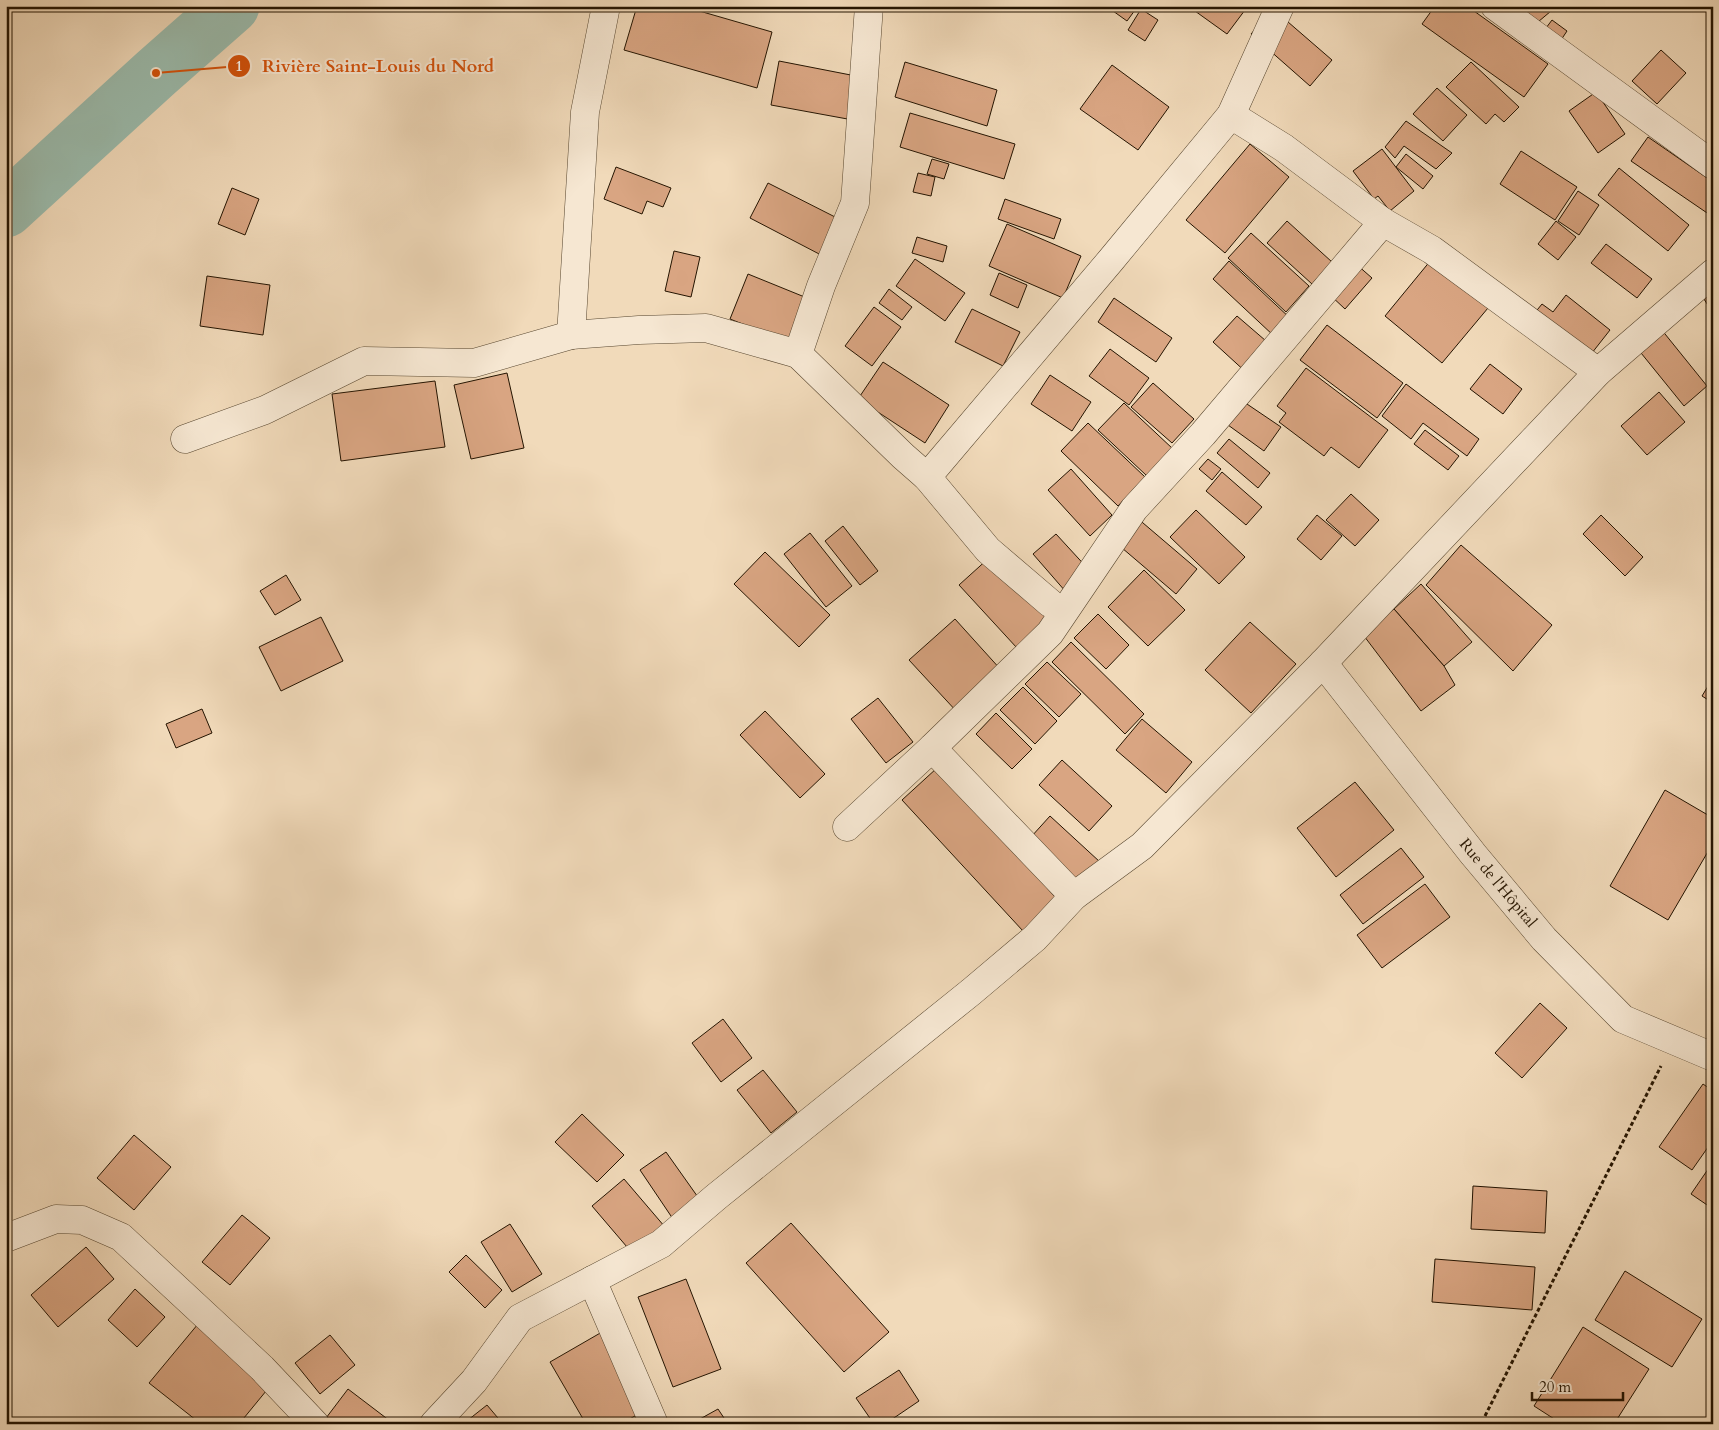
<svg xmlns="http://www.w3.org/2000/svg" width="1719" height="1430" font-family="Cardo,serif">
<rect width="100%" height="100%" fill="#f1daba"/>
<filter id="stains"><feTurbulence type="fractalNoise" baseFrequency=".004" numOctaves="4"/><feColorMatrix values="0 0 0 0 .2 0 0 0 0 .09 0 0 0 0 .02 0 0 0 .5 -.17"/></filter>
<radialGradient id="worn" r=".72"><stop offset=".6" stop-color="#630" stop-opacity="0"/><stop offset="1" stop-color="#630" stop-opacity=".3"/></radialGradient>
<g fill="none" stroke-linecap="round" stroke-linejoin="round">
<polyline stroke="#9bbbac" stroke-width="55" points="6,210 156,73 232,6"/>
</g>
<g fill="#d9a582" stroke="#241401">
<polygon points="637,6 682,6 772,32 757,88 624,50"/>
<polygon points="1106,6 1138,6 1127,21"/>
<polygon points="1188,6 1248,6 1227,34"/>
<polygon points="1435,6 1467,6 1548,64 1524,97 1422,24"/>
<polygon points="1508,6 1557,6 1532,27"/>
<polygon points="1141,9 1158,20 1145,41 1128,30"/>
<polygon points="1273,9 1332,60 1310,86 1251,34"/>
<polygon points="1552,20 1567,31 1561,40 1546,28"/>
<polygon points="1661,50 1686,73 1657,104 1632,81"/>
<polygon points="779,61 861,77 853,120 771,105"/>
<polygon points="905,62 997,90 987,126 895,97"/>
<polygon points="1471,62 1519,107 1504,122 1495,114 1486,124 1446,87"/>
<polygon points="1112,65 1169,107 1138,150 1080,109"/>
<polygon points="1437,88 1467,115 1443,141 1413,114"/>
<polygon points="1596,92 1625,134 1598,153 1569,111"/>
<polygon points="910,113 1015,144 1004,179 900,147"/>
<polygon points="1406,121 1452,153 1436,169 1404,146 1395,158 1385,147"/>
<polygon points="1648,137 1713,182 1713,217 1631,161"/>
<polygon points="1250,144 1289,177 1225,253 1186,220"/>
<polygon points="1382,149 1414,191 1390,211 1378,196 1374,199 1353,171"/>
<polygon points="1521,151 1577,187 1555,220 1500,184"/>
<polygon points="1406,154 1433,176 1423,189 1396,167"/>
<polygon points="932,159 949,164 944,179 927,174"/>
<polygon points="616,167 671,188 663,207 647,201 642,214 604,199"/>
<polygon points="1619,168 1689,225 1668,251 1598,195"/>
<polygon points="918,173 935,177 931,196 913,192"/>
<polygon points="768,183 841,220 823,256 750,218"/>
<polygon points="232,188 259,199 245,235 218,224"/>
<polygon points="1578,191 1599,205 1579,235 1558,221"/>
<polygon points="1005,199 1061,219 1054,239 998,219"/>
<polygon points="1287,221 1332,262 1312,284 1267,243"/>
<polygon points="1556,221 1576,237 1558,260 1538,244"/>
<polygon points="1007,224 1081,256 1063,298 989,266"/>
<polygon points="1251,233 1309,286 1286,312 1228,258"/>
<polygon points="917,237 947,246 943,262 912,253"/>
<polygon points="1606,244 1652,279 1637,298 1591,263"/>
<polygon points="674,251 700,257 691,297 665,291"/>
<polygon points="915,259 965,293 945,321 896,286"/>
<polygon points="1431,260 1488,308 1442,363 1385,316"/>
<polygon points="1229,261 1291,319 1274,336 1213,279"/>
<polygon points="1356,264 1372,278 1345,309 1329,294"/>
<polygon points="999,273 1027,285 1018,308 990,295"/>
<polygon points="748,274 812,300 795,345 730,319"/>
<polygon points="207,276 270,285 263,335 200,326"/>
<polygon points="1713,285 1713,313 1700,293"/>
<polygon points="889,289 912,307 902,320 879,303"/>
<polygon points="1566,295 1610,330 1588,358 1533,315 1542,304 1553,312"/>
<polygon points="1114,298 1172,338 1156,362 1098,322"/>
<polygon points="874,307 901,327 872,366 845,346"/>
<polygon points="972,309 1020,332 1003,366 955,342"/>
<polygon points="1237,316 1273,347 1248,374 1213,342"/>
<polygon points="1327,325 1403,383 1377,418 1300,360"/>
<polygon points="1661,329 1707,386 1684,406 1637,348"/>
<polygon points="1110,349 1149,378 1129,405 1089,376"/>
<polygon points="883,362 949,405 925,443 858,399"/>
<polygon points="1490,364 1522,389 1503,414 1470,389"/>
<polygon points="1306,368 1388,430 1359,468 1331,447 1324,456 1279,422 1286,413 1277,406"/>
<polygon points="507,373 524,448 471,459 454,385"/>
<polygon points="1050,375 1091,402 1072,431 1031,404"/>
<polygon points="435,381 445,447 341,461 332,394"/>
<polygon points="1153,383 1194,419 1172,443 1131,407"/>
<polygon points="1406,384 1479,439 1467,456 1423,423 1411,439 1382,416"/>
<polygon points="1659,392 1685,422 1647,455 1621,426"/>
<polygon points="1244,402 1281,427 1264,451 1228,425"/>
<polygon points="1124,403 1173,449 1147,476 1098,430"/>
<polygon points="1088,423 1145,477 1118,506 1061,451"/>
<polygon points="1425,430 1459,456 1448,470 1414,444"/>
<polygon points="1229,439 1270,473 1258,488 1217,453"/>
<polygon points="1208,459 1221,469 1212,480 1199,469"/>
<polygon points="1071,469 1112,515 1090,536 1048,490"/>
<polygon points="1222,472 1262,507 1246,525 1206,491"/>
<polygon points="1351,494 1379,520 1355,546 1326,520"/>
<polygon points="1196,510 1245,557 1219,584 1170,537"/>
<polygon points="1317,515 1342,536 1321,560 1297,539"/>
<polygon points="1601,515 1643,557 1625,576 1583,534"/>
<polygon points="1136,517 1197,569 1176,594 1115,542"/>
<polygon points="843,526 878,571 860,585 825,541"/>
<polygon points="810,533 852,586 826,607 784,554"/>
<polygon points="1056,534 1090,571 1066,592 1033,554"/>
<polygon points="1461,545 1552,625 1513,671 1426,585"/>
<polygon points="765,552 830,615 799,647 734,584"/>
<polygon points="990,557 1048,620 1017,648 959,585"/>
<polygon points="1144,570 1185,610 1148,646 1108,607"/>
<polygon points="286,575 301,600 275,615 260,591"/>
<polygon points="1421,584 1472,642 1444,666 1394,609"/>
<polygon points="1394,609 1444,666 1455,685 1421,711 1361,632"/>
<polygon points="1098,614 1129,645 1106,669 1074,638"/>
<polygon points="321,617 343,661 281,691 259,647"/>
<polygon points="955,619 1002,671 958,713 909,660"/>
<polygon points="1250,622 1296,664 1251,713 1205,670"/>
<polygon points="1071,642 1144,714 1125,734 1052,662"/>
<polygon points="1047,662 1081,694 1059,717 1025,684"/>
<polygon points="1713,678 1713,703 1702,696"/>
<polygon points="1023,687 1057,721 1035,744 1000,710"/>
<polygon points="878,698 913,742 886,763 851,719"/>
<polygon points="202,709 212,733 176,748 166,724"/>
<polygon points="765,711 825,774 800,798 740,735"/>
<polygon points="996,713 1032,749 1012,769 976,734"/>
<polygon points="1142,719 1192,762 1166,793 1116,750"/>
<polygon points="1062,760 1112,806 1089,831 1039,785"/>
<polygon points="937,768 1058,900 1023,931 902,800"/>
<polygon points="1355,782 1394,830 1336,877 1297,828"/>
<polygon points="1665,790 1713,818 1713,843 1668,920 1610,886"/>
<polygon points="1050,816 1100,862 1080,883 1031,837"/>
<polygon points="1401,848 1424,877 1363,924 1340,895"/>
<polygon points="1425,884 1450,917 1382,968 1357,935"/>
<polygon points="1540,1003 1567,1028 1522,1078 1495,1053"/>
<polygon points="723,1019 752,1058 721,1082 692,1043"/>
<polygon points="763,1070 797,1112 771,1133 737,1090"/>
<polygon points="1703,1084 1713,1091 1713,1140 1692,1170 1659,1147"/>
<polygon points="582,1114 624,1155 597,1182 555,1142"/>
<polygon points="134,1135 171,1167 134,1210 97,1178"/>
<polygon points="666,1152 700,1200 673,1219 640,1170"/>
<polygon points="1713,1162 1713,1209 1691,1194"/>
<polygon points="624,1179 665,1227 633,1254 592,1206"/>
<polygon points="1473,1186 1547,1191 1545,1233 1471,1229"/>
<polygon points="242,1215 270,1238 230,1285 202,1262"/>
<polygon points="791,1223 889,1332 844,1372 746,1263"/>
<polygon points="510,1224 542,1274 512,1292 481,1242"/>
<polygon points="86,1247 114,1279 58,1327 31,1295"/>
<polygon points="466,1255 502,1290 485,1308 449,1272"/>
<polygon points="1435,1259 1535,1267 1532,1310 1432,1302"/>
<polygon points="1625,1271 1702,1319 1672,1367 1595,1320"/>
<polygon points="686,1279 721,1369 673,1387 638,1297"/>
<polygon points="135,1289 165,1317 137,1347 108,1320"/>
<polygon points="198,1324 271,1385 239,1424 201,1424 149,1383"/>
<polygon points="1583,1327 1649,1369 1614,1424 1562,1424 1534,1406"/>
<polygon points="602,1332 647,1409 621,1424 586,1424 550,1362"/>
<polygon points="330,1335 355,1365 320,1394 295,1363"/>
<polygon points="899,1370 919,1401 885,1424 874,1424 856,1398"/>
<polygon points="348,1389 394,1424 325,1424 323,1422"/>
<polygon points="487,1405 503,1424 463,1424"/>
<polygon points="718,1409 728,1424 691,1424"/>
</g>
<g fill="none" stroke-linecap="round" stroke-linejoin="round">
<g stroke="#57462f" stroke-width="29">
<g id="street">
<polyline points="869,6 855,203 821,286 798,354 903,456 927,477 988,550 1050,603"/>
<polyline points="1495,6 1713,165"/>
<polyline points="1231,115 1284,148 1383,222 1432,250 1598,372"/>
<polyline points="571,335 585,112 606,6"/>
<polyline points="185,439 265,410 364,361 474,363 571,335 639,330 706,328 798,354"/>
<polyline points="927,477 1111,260 1231,115 1280,6"/>
<polyline points="1323,663 1473,854 1544,939 1623,1019 1713,1057"/>
<polyline points="932,748 1074,896"/>
<polyline points="847,827 932,748 1050,633 1134,509 1203,434 1383,222"/>
<polyline points="6,1238 56,1219 82,1220 121,1237 262,1368 315,1424"/>
<polyline points="592,1280 654,1424"/>
<polyline points="434,1424 474,1381 520,1318 661,1244 716,1197 971,992 1035,938 1074,896 1142,846 1323,663 1598,372 1713,273"/>
</g>
</g>
<polyline stroke="#241401" stroke-width="3" stroke-dasharray="4 2.5" stroke-linecap="butt" points="1485,1416 1661,1066"/>
<use href="#street" stroke="#f6e7d2" stroke-width="28"/>
</g>
<g text-anchor="middle" dominant-baseline="central" stroke-width="4" stroke-linejoin="round" paint-order="stroke">
<g font-size="16" fill="#241401" stroke="#f6e7d2">
<text transform="translate(1498 883) rotate(50)">Rue de l'Hôpital</text>
</g>
</g>
<path fill="none" stroke="#d4520b" stroke-width="2" d="M156 73L239 66"/>
<g fill="#d4520b" stroke="#f6e7d2" stroke-width="2">
<circle cx="156" cy="73" r="5"/>
<circle cx="239" cy="66" r="12"/>
</g>
<g font-size="15" text-anchor="middle" font-weight="bold" fill="#fff">
<text x="239" y="71">1</text>
</g>
<g font-size="18" text-anchor="middle" font-weight="bold" fill="#d4520b" stroke="#f6e7d2" stroke-width="4" stroke-linejoin="round" paint-order="stroke">
<text x="378" y="72">Rivière Saint-Louis du Nord</text>
</g>
<rect width="1719" height="1430" fill="none" stroke="#f1daba" stroke-width="25"/>
<rect x="8" y="8" width="1704" height="1415" fill="none" stroke="#241401" stroke-width="2.5"/>
<rect x="12" y="12" width="1694" height="1405" fill="none" stroke="#241401"/>
<path d="M1532 1392v8h91v-8" fill="none" stroke="#241401" stroke-width="2.5"/>
<text x="1539" y="1392" font-size="15" fill="#241401" stroke="#f6e7d2" stroke-width="4" paint-order="stroke">20 m</text>
<rect width="100%" height="100%" filter="url(#stains)"/>
<rect width="100%" height="100%" fill="url(#worn)"/>
</svg>
